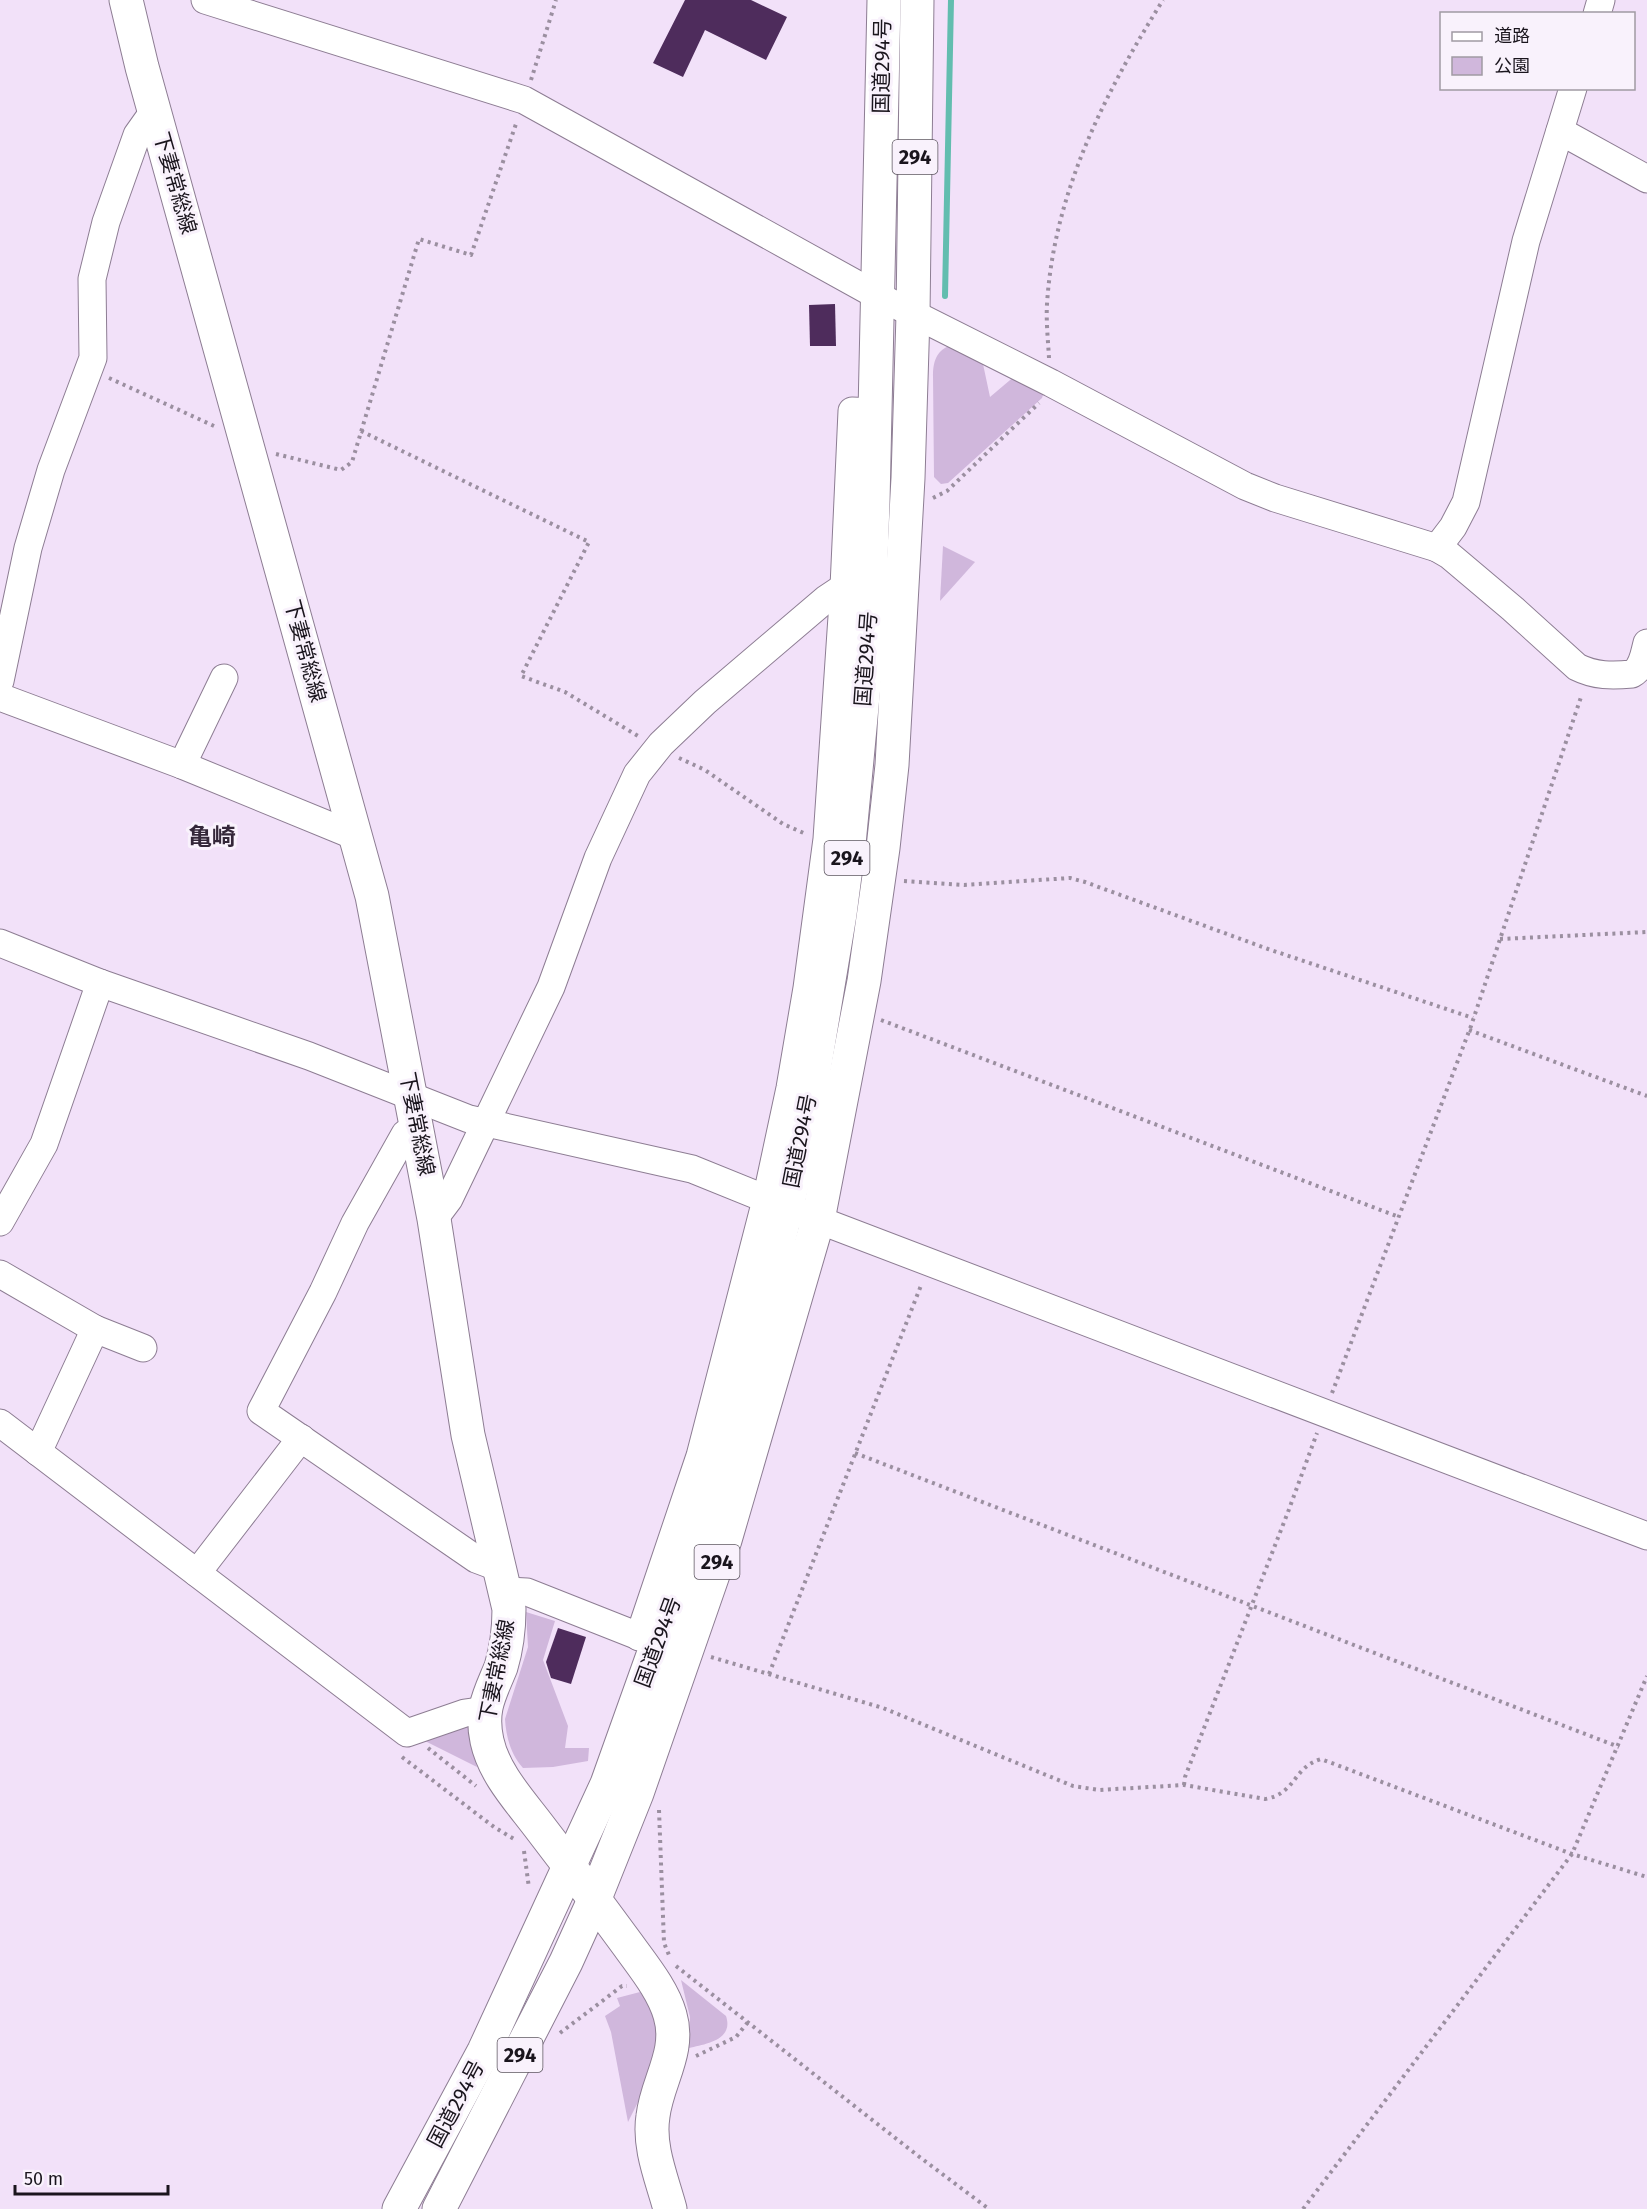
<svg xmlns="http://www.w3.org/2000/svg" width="1647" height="2209" font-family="'Fira Sans','Noto Sans JP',sans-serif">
<rect width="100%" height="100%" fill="#f2e1f9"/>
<g fill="#d0b7dc">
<path d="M 949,346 L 983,364 L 990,397 L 1016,375 L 1044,392 L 1042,398 L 948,483 L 941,484 L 934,477 L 933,376 C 933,363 936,351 949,346 Z"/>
<polygon points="943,546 975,562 940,601"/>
<path d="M 526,1612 L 555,1621 L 543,1660 L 568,1726 L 565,1748 L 589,1748 L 588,1761 L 553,1767 L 523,1768 C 511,1755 506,1737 505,1719 L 528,1647 Z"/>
<polygon points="470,1724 470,1739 477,1767 425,1741"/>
<path d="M 681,1980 L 726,2016 C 734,2040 706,2044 689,2048 L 690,2017 Z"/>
<polygon points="640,1992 650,2005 660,2036 651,2076 628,2122 611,2032 605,2016 620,2006 617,1998"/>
</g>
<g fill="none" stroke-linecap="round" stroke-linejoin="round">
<polyline stroke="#62bdaf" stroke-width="6" points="945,296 951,0"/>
</g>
<g fill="#4e2c5c">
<polygon points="685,0 751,0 787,17 766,60 705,30 683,77 653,63"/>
<polygon points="835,304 836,346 810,346 809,305"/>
<polygon points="558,1628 586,1637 571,1684 551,1678 546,1662"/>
</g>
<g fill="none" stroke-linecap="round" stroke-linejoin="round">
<g stroke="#8d7d93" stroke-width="29">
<g id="minor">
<polyline points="205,0 524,100 878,296 1051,383 1245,486 1275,498 1437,548 1453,527 1466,502 1526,241 1573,88"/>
<polyline points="1597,14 1601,0"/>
<polyline points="1560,131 1647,179"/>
<path d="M 1437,548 L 1449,555 L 1513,609 L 1577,667 C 1595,676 1612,676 1632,674 C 1643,668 1644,654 1647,643"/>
<polyline points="0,681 28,548 51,470 93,358 92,279 106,222 137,135 154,111"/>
<polyline points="0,697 182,765 355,836"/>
<polyline points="182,765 224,678"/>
<polyline points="0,943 100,983 309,1056 469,1119 692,1169 803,1214 1647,1536"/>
<polyline points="417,1126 405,1134 355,1223 323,1292 261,1411 476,1559 500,1568"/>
<polyline points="434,1219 449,1199 551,987 598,858 637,774 661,744 705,702 826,599 844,587"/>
<polyline points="0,1222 44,1144 100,983"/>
<polyline points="0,1274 95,1329 143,1348"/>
<polyline points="0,1423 407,1733 465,1713 486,1710"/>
<polyline points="38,1452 95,1329"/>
<polyline points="197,1573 301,1438"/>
<polyline points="506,1591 527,1592 656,1643"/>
<polyline points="639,1637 700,1456 766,1200 790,1088 807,988 827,839 844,587 852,411 875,412"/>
</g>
</g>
<g stroke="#8d7d93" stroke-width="35">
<path id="major" d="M 126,0 L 142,67 L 372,896 L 434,1219 L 468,1435 L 509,1609 C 509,1629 507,1647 501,1667 C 490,1694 480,1709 487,1741 C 494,1773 519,1800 538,1825 C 569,1865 599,1905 628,1945 C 643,1966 663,1990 670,2015 C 681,2052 657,2081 653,2116 C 648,2147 662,2179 670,2209"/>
</g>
<g stroke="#8d7d93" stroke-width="35">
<g id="highway">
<polyline points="399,2209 484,2051 607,1784 697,1532 735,1407 787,1208 806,1118 840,914 849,844 868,643 873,503 884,0"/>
<polyline points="439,2209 566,1962 595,1898 637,1793 725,1540 818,1220 864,981 883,848 892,765 908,478 913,315 917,0"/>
</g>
</g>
<g stroke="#9b8fa0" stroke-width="4" stroke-dasharray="3 4.5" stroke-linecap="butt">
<polyline points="531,80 556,0"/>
<path d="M 1049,358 C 1048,340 1046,321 1047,304 C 1054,192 1105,93 1163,0"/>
<polyline points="109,378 214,426"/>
<polyline points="361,431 589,542 521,676 565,692 638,736"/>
<polyline points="276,454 341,470 352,462 419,239 471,255 517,121"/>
<polyline points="933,498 947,491 1039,403"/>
<polyline points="679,758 705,770 783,824 806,834"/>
<polyline points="904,881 964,885 1070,878 1085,882 1268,949 1473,1018"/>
<polyline points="1500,939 1647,932"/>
<polyline points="881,1020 1399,1217"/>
<polyline points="1469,1030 1647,1096"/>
<polyline points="1332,1393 1471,1026 1582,694"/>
<polyline points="855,1453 1619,1747"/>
<path d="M 711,1657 L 883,1708 L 1073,1786 L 1099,1790 L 1184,1785 L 1265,1799 C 1296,1794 1293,1767 1321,1759 L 1572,1854 L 1647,1877"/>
<polyline points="769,1674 922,1283"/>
<polyline points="428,1748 476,1786"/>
<polyline points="402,1757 494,1827 514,1839"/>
<polyline points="1184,1785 1185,1777 1288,1512 1317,1433"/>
<polyline points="659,1810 664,1943 669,1955"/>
<polyline points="524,1851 529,1888"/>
<polyline points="676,1966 917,2155 989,2209"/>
<polyline points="560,2033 622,1986 627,1986"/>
<polyline points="696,2056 736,2037 748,2022"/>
<polyline points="1303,2209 1572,1854 1647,1676"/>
</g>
<use href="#minor" stroke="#fff" stroke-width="27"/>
<use href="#major" stroke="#fff" stroke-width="33"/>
<use href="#highway" stroke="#fff" stroke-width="33"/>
</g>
<g text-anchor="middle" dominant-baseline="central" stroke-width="6" stroke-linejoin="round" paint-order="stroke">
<g fill="#f9f2fc" stroke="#5d5760" stroke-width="1.5">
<rect x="892.5" y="140" width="45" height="34" rx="4.5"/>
<rect x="824.5" y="841" width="45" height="34" rx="4.5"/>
<rect x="694.5" y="1545" width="45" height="34" rx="4.5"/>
<rect x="497.5" y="2038" width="45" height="34" rx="4.5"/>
</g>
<g font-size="20" font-weight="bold" fill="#1a151d">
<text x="915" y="157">294</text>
<text x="847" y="858">294</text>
<text x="717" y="1562">294</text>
<text x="520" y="2055">294</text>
</g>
<g font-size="21" fill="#1a151d" stroke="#f9f2fc">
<text transform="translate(882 66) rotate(-89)">国道294号</text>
<text transform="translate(175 183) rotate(74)">下妻常総線</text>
<text transform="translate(305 651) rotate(75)">下妻常総線</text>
<text transform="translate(866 659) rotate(-86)">国道294号</text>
<text transform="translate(417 1124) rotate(79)">下妻常総線</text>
<text transform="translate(800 1141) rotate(-79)">国道294号</text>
<text transform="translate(658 1642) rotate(-70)">国道294号</text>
<text transform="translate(497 1671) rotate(-79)">下妻常総線</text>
<text transform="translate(456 2104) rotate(-62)">国道294号</text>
</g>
<g font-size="24" font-weight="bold" fill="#342739" stroke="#f9f2fc">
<text x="212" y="837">亀崎</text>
</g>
</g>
<rect x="1440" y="12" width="195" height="78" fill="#f9f2fc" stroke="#a09aa3" stroke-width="1.5"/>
<rect x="1452" y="32" width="30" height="9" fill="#ffffff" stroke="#a09aa3" stroke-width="1.5"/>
<text x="1494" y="42" font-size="18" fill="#1a151d">道路</text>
<rect x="1452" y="57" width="30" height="18" fill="#d0b7dc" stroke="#a09aa3" stroke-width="1.5"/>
<text x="1494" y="72" font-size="18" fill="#1a151d">公園</text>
<path d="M15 2185v9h153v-9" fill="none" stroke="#1a151d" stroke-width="3"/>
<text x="24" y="2185" font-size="18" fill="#1a151d" stroke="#f9f2fc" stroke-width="4.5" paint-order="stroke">50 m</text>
</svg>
